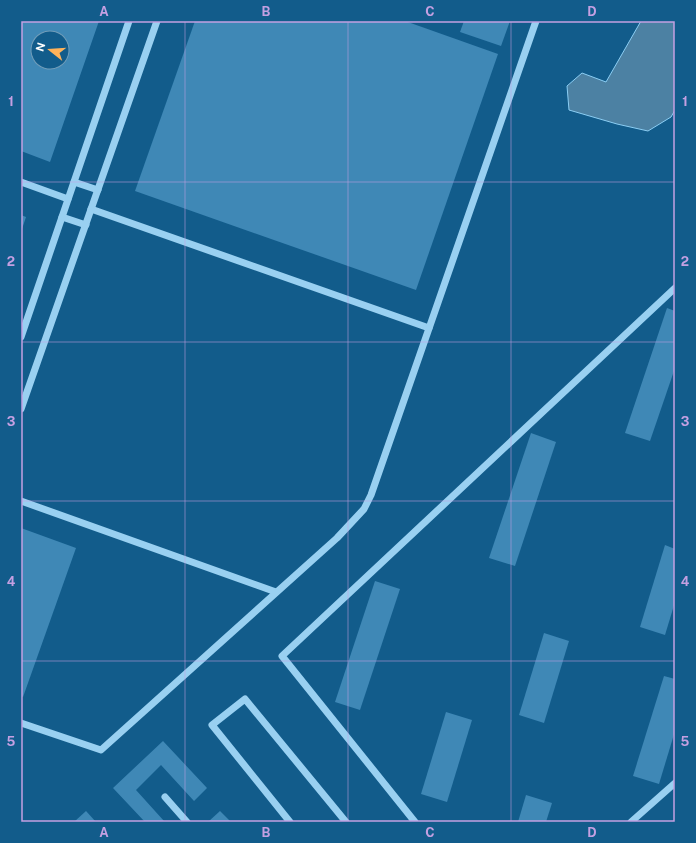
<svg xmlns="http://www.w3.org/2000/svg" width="696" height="843" font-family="'Public Sans',sans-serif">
<rect width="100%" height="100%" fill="#125c8b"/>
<polygon fill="#4c81a3" stroke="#8bcef4" points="641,21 675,21 675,110 671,117 648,131 617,124 569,110 567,86 582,73 606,82"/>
<g fill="#3f88b6" fill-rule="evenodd">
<path d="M 21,21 L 99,21 L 50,162 L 21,151 ZM 38,38 L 62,38 L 62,62 L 38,62 Z"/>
<polygon points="195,21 405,21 498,54 416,290 135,191"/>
<polygon points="464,21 510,21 501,46 460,32"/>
<polygon points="21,215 26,217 21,232"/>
<polygon points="667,308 675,311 675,368 650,441 625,433"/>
<polygon points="531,433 556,442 515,566 489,558"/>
<polygon points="21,528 76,548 23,697 21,696"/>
<polygon points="665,545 675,549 675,602 665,635 640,627"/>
<polygon points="375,581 400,589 360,710 335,702"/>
<polygon points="544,633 569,641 544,723 519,715"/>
<polygon points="664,676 675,679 675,731 659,784 633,776"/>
<polygon points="446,712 472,720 447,802 421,794"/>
<polygon points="163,741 207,788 194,801 161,765 136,790 164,821 163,822 145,822 113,788"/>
<polygon points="526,795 552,803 546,822 518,822"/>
<polygon points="86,811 96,822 74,822"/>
<polygon points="220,811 231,822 208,822"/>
</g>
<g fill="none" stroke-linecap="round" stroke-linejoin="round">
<g stroke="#99d0f1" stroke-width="7">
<polyline points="21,182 68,199"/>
<polyline points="74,182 98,190"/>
<polyline points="91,209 429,328"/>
<polyline points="62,217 86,225"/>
<polyline points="21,337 129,21"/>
<polyline points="21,409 157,21"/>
<polyline points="21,501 276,592"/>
<polyline points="21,723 101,750 337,538 351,523 364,509 371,495 536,21"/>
<polyline points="165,797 187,822"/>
<polyline points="290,822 212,725 245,699 346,822"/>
<polyline points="415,822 282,656 675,288"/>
<polyline points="631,822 675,783"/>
</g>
</g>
<path fill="none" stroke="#c4a0e2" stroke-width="1" stroke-opacity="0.55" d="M 185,21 L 185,822M 348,21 L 348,822M 511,21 L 511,822M 21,182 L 675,182M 21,342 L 675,342M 21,501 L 675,501M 21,661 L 675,661"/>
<rect width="696" height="843" fill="none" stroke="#125c8b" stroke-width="44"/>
<g transform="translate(50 50) rotate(287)"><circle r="19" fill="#125c8b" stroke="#719db9"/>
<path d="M0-3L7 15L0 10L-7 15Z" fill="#ffb259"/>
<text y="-6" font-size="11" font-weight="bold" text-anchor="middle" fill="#ffffff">N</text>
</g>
<rect x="22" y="22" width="652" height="799" fill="none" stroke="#c4a0e2" stroke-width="1.5"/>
<g font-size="13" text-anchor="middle" font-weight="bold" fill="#c4a0e2">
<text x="104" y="16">A</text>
<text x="266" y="16">B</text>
<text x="430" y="16">C</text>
<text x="592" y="16">D</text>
<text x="11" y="106">1</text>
<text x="685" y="106">1</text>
<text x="11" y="266">2</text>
<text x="685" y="266">2</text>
<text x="11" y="426">3</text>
<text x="685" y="426">3</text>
<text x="11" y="586">4</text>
<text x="685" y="586">4</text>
<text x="11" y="746">5</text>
<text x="685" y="746">5</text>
<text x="104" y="837">A</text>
<text x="266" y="837">B</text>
<text x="430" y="837">C</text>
<text x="592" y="837">D</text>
</g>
</svg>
